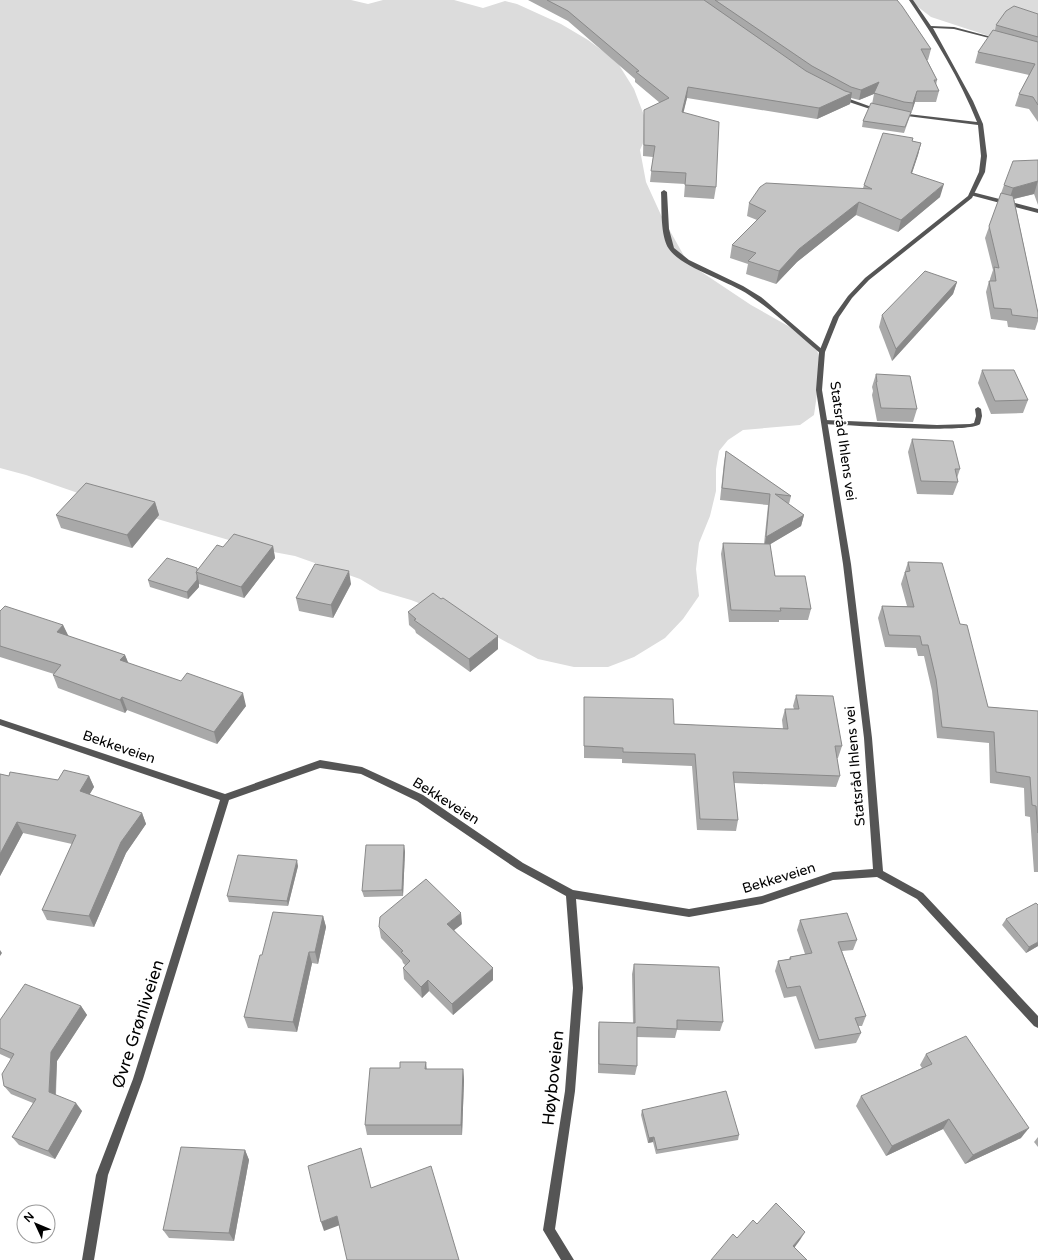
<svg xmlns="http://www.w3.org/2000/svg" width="1038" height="1260" font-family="'Varela Round',sans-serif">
<rect width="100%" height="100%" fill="#fff"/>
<g fill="#dcdcdc">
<polygon points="0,0 351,0 368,4 383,0 454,0 483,8 505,1 517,4 561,24 588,40 611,57 619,65 634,89 645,118 647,134 640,150 646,182 661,215 688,263 751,305 797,331 816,346 820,361 819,380 814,415 800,425 743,430 728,440 719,451 716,469 716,491 710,516 699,543 696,569 699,596 683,619 665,638 634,657 608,667 574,667 538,659 473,624 411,600 380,591 360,579 295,556 263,550 154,518 101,501 26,475 0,468"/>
<polygon points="909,0 1038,0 1038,52 931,17"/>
</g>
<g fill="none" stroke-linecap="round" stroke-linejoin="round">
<g fill="#555" fill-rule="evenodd">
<path d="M 664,190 L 667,192 L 669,229 L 674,248 L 689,260 L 743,286 L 761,297 L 824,351 L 824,353 L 820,353 C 796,333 775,312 749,295 C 729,281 682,268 669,249 C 660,236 662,208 661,192 Z"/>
<polygon points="972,192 1038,209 1038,213 970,195 969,194"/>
<path d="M 978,407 L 981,409 L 982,416 L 980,424 C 968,434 848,425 825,424 L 822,422 L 825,420 L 937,425 L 970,424 L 974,423 L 976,416 L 975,409 Z"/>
</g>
<g fill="#555" fill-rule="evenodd">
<path d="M 909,0 L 913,0 L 931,26 L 954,27 L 999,39 L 997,40 L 954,29 L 933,28 L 973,101 L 983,124 L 987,156 L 985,172 L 972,198 L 869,280 L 852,298 L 839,317 L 825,352 L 822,390 L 851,564 L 872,738 L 883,871 L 923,893 L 1038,1016 L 1038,1028 L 1034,1026 L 917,899 L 877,877 L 833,880 L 762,904 L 689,917 L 576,899 L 583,988 L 575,1091 L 555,1229 L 574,1260 L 561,1260 L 543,1230 L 565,1091 L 573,988 L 566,896 L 517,869 L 417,801 L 361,774 L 320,768 L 229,800 L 143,1079 L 108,1175 L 94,1260 L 82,1260 L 96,1175 L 133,1079 L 220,800 L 0,725 L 0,719 L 225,794 L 320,760 L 362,767 L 423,795 L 523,863 L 573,890 L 689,909 L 762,896 L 833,872 L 873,869 L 864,738 L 843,564 L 816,390 L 819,352 L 833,317 L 848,296 L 865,278 L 968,196 L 979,172 L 981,156 L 978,125 L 899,115 L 897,114 L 899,113 L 977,122 C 960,79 935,38 909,0 Z"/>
<polygon points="840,97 844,97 880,110 876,111 840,99"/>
</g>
</g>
<g fill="#a9a9a9">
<polygon points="528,0 897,0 931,49 928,60 927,60 937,80 936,85 939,91 936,102 915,102 904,133 862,127 863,121 872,104 874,94 859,100 851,98 850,104 817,119 687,98 683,112 716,187 714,199 684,197 685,184 650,182 653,157 643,156 644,110 660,103 635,82 635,79 568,21"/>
<polygon points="1038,14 1038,122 1029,109 1015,106 1019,94 1029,75 975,63 978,52 995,30 996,25"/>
<polygon points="912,141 921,143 918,155 912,173 940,197 898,232 856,215 797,262 776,284 746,274 748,264 730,258 732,245 757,220 747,216 749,203 863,188 864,185"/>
<polygon points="1038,160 1038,205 1034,194 1014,199 1038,313 1038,321 1035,330 1008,327 1007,321 991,319 986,292 989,281 990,281 990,279 993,270 985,238 1004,185"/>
<polygon points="957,282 953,294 892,361 879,327 882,315"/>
<polygon points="982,370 1028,400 1023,413 991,414 978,383"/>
<polygon points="876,374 917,409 913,422 877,421 872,395 873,391 872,387"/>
<polygon points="912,439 960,469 957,478 958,482 953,495 917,494 908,452"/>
<polygon points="726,451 791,496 789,504 804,515 801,526 770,544 775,576 811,609 808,620 779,620 779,622 729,622 721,554 723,543 764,544 768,505 720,500 724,462"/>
<polygon points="155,502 159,515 132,548 61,528 56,515"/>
<polygon points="273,546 275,558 244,598 199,584 199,582 199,587 188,599 150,587 148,580 197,568 197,570 223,547"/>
<polygon points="908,562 960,624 988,707 1038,711 1038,872 1034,872 1030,817 1025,816 1024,788 990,783 989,743 937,738 932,691 924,656 918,656 916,648 885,647 878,618 882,606 907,606 901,584"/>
<polygon points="351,584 333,618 299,611 296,598"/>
<polygon points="0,611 63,625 68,636 125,655 128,663 246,706 217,744 127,710 125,713 58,688 53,675 54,674 0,657"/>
<polygon points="408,612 498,649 470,672 416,633 415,630 409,625"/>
<polygon points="796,695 842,746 838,758 837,758 840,776 836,787 734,783 738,820 736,831 697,830 692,766 622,763 622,759 584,758 584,697 674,724 783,729 782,720 785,709 794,709 793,706"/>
<polygon points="0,774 9,776 58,780 89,776 94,787 89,795 142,813 146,824 126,853 94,927 47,920 42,910 72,844 23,833 0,876"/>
<polygon points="405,851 403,896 364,897 362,891"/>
<polygon points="298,866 288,906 229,902 227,896"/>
<polygon points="323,916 326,927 318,964 312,963 297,1032 248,1028 244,1017 262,955"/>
<polygon points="1006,919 1038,946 1026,953 1002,925"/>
<polygon points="800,920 857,940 853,950 842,951 866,1016 862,1026 858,1026 861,1033 856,1043 815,1049 796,996 784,998 775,971 778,961 789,959 790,957 805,954 797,930"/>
<polygon points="462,924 454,930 493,980 453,1015 429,991 422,998 404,979 403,968 405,965 403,963 402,960 381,938 379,927"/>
<polygon points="634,964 723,1022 720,1031 677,1030 675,1038 637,1037 637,1066 635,1075 598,1073 598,1031 599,1022 633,1023 632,974"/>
<polygon points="81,1006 87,1015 57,1061 56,1095 82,1111 55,1159 19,1145 12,1137 33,1103 11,1094 4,1086 11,1059 0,1054 0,1020"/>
<polygon points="926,1054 1021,1138 965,1164 943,1129 886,1156 856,1106 861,1096 922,1068 920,1065"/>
<polygon points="426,1062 427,1069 463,1069 464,1080 462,1135 367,1135 365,1125 400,1068"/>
<polygon points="642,1110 739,1135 738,1140 656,1154 653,1142 648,1143 641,1115"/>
<polygon points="1038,1137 1038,1147 1034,1142"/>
<polygon points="245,1150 249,1160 234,1241 169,1238 163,1230"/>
</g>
<g fill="#898989">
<polygon points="879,82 876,93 859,100 861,90"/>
<polygon points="688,87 687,98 681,123 682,112"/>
<polygon points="917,91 915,102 911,114 913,103"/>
<polygon points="852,93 850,104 817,119 819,108"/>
<polygon points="921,143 918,155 908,185 911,173"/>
<polygon points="1038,181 1034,194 1009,200 1013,188"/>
<polygon points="944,184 940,197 898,232 901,220"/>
<polygon points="859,202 856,215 797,262 776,284 779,271 799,249"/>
<polygon points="957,282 953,294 892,361 896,349"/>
<polygon points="155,502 159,515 132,548 127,535"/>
<polygon points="804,515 801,526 764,548 766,537"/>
<polygon points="273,546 275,558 244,598 241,587"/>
<polygon points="349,571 351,584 333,618 331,605"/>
<polygon points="197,575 199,582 199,587 188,599 187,592"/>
<polygon points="63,625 69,637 57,632"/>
<polygon points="498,636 498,649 470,672 469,659"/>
<polygon points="125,655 130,667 120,660"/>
<polygon points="243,693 246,706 217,744 214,732"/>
<polygon points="122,697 127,710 125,713 120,700"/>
<polygon points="89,776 94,787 85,802 80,791"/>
<polygon points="142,813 146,824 126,853 94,927 89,916 121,842"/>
<polygon points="17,822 23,833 0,876 0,854"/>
<polygon points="404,845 405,851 403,896 402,890"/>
<polygon points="297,860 298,866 288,906 287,901"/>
<polygon points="461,913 462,924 448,935 447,924"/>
<polygon points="323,916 326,927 318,964 315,952"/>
<polygon points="1038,942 1038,946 1026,953 1029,947"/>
<polygon points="0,950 2,953 0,956"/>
<polygon points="309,952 312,963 297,1032 293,1022"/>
<polygon points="493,968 493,980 453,1015 452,1004"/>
<polygon points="428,980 429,991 422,998 421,987"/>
<polygon points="81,1006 87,1015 57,1061 55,1101 49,1092 51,1052"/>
<polygon points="463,1069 464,1080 462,1135 461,1125"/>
<polygon points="76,1103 82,1111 55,1159 48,1151"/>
<polygon points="949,1119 943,1129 886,1156 892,1146"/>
<polygon points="1029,1128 1021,1138 965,1164 973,1155"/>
<polygon points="654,1137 653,1142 648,1143 649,1138"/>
<polygon points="245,1150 249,1160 234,1241 229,1233"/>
<polygon points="337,1216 340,1225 324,1231 321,1222"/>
<polygon points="805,1232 800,1240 789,1255 793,1246"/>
</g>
<g fill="#c4c4c4" stroke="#898989">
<polygon points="547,0 704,0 806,71 845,91 852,93 819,108 688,87 682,112 719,122 716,187 685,185 686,173 651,171 655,146 644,145 644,110 669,98 636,72 639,71 568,11"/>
<polygon points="715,0 897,0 902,6 931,49 921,49 937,80 934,80 939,91 917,91 913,103 904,102 874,93 879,82 861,90 851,87 812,66"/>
<polygon points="1014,6 1038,14 1038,37 996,25 1006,11"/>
<polygon points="993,30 1038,42 1038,105 1033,97 1019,94 1035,64 978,52"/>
<polygon points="871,103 911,112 905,127 863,121"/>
<polygon points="883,133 913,138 912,141 921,143 911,173 944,184 901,220 859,202 799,249 779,271 748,261 756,253 732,245 766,211 749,203 760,187 766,183 872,189 864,185"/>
<polygon points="1038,160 1038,181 1013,188 1004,185 1013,161"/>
<polygon points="1001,193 1013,196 1038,313 1038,318 1012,315 1011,309 994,308 989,281 996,281 994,267 999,268 989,226"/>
<polygon points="925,271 957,282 896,349 882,315"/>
<polygon points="982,370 1014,370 1028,400 995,401"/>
<polygon points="876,374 910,376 917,409 881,408 876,382 877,382"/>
<polygon points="912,439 953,441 960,469 955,469 958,482 921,481"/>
<polygon points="726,451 791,496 775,494 804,515 766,537 770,494 722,488"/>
<polygon points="86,483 155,502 127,535 56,515"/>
<polygon points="234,534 273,546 241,587 196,572 217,545 223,547"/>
<polygon points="723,543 770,544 775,576 805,576 811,609 780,608 781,611 731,610"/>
<polygon points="167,558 197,568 197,571 196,572 197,575 197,580 187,592 148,580"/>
<polygon points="908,562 942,563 960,624 967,625 988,707 1038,711 1038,833 1036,806 1032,805 1030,777 996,772 994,732 942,727 936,679 928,645 922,645 920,636 889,635 882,606 914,607 905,572 910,571"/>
<polygon points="315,564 349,571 331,605 296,598"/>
<polygon points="433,593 441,599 443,598 498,636 469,659 414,620 416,619 408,612"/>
<polygon points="5,606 63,625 57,632 125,655 120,660 181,681 187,673 243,693 214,732 122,697 120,700 53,675 61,665 0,646 0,611"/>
<polygon points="796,695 833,696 842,746 835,746 840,776 733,772 738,820 700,819 695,754 623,752 623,748 584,746 584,697 673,699 674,724 788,729 785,709 799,709"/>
<polygon points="64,770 89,776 80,791 142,813 121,842 89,916 42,910 76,835 17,822 0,854 0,774 9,776 10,772 58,780"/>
<polygon points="366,845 404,845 402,890 362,891"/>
<polygon points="238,855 297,860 287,901 227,896"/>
<polygon points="426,879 461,913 447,924 493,968 452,1004 428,980 421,987 403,968 410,961 401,952 403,951 379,927 380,917"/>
<polygon points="1036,903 1038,905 1038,942 1029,947 1006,919"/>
<polygon points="273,912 323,916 315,952 309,952 293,1022 244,1017 260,955 262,955"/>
<polygon points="847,913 857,940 838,942 866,1016 855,1018 861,1033 819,1040 800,986 787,988 778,961 791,959 790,957 812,953 800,920"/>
<polygon points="634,964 719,967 723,1022 677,1020 677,1029 637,1027 637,1066 599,1064 599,1022 635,1023"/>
<polygon points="25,984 81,1006 51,1052 49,1092 76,1103 48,1151 12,1137 36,1099 4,1086 2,1074 14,1054 0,1048 0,1020"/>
<polygon points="966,1036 1029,1128 973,1155 949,1119 892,1146 861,1096 932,1064 926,1054"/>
<polygon points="400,1062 426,1062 425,1069 463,1069 461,1125 365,1125 370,1068 400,1068"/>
<polygon points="726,1091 739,1135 657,1150 654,1137 649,1138 642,1110"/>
<polygon points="181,1147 245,1150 229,1233 163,1230"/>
<polygon points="361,1148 371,1188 431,1166 459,1260 347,1260 337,1216 321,1222 308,1166"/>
<polygon points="776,1203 805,1232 793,1246 807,1260 711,1260 733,1234 737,1238 753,1220 757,1224"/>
</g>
<g text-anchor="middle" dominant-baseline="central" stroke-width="3.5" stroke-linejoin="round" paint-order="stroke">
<g font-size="14" fill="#000" stroke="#fff">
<text transform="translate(843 441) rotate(82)">Statsråd Ihlens vei</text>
<text transform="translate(119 747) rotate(19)">Bekkeveien</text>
<text transform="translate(855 766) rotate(-95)">Statsråd Ihlens vei</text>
<text transform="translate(446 801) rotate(32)">Bekkeveien</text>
<text transform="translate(779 878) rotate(-17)">Bekkeveien</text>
</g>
<g font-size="17" fill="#000" stroke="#fff">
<text transform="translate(138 1024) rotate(-72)">Øvre Grønliveien</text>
<text transform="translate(553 1078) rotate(-84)">Høyboveien</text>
</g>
</g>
<g transform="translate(36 1224) rotate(314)"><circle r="19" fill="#ffffff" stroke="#999999"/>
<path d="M0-3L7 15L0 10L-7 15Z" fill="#000000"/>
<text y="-6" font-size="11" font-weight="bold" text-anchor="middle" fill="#000000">N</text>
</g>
</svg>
